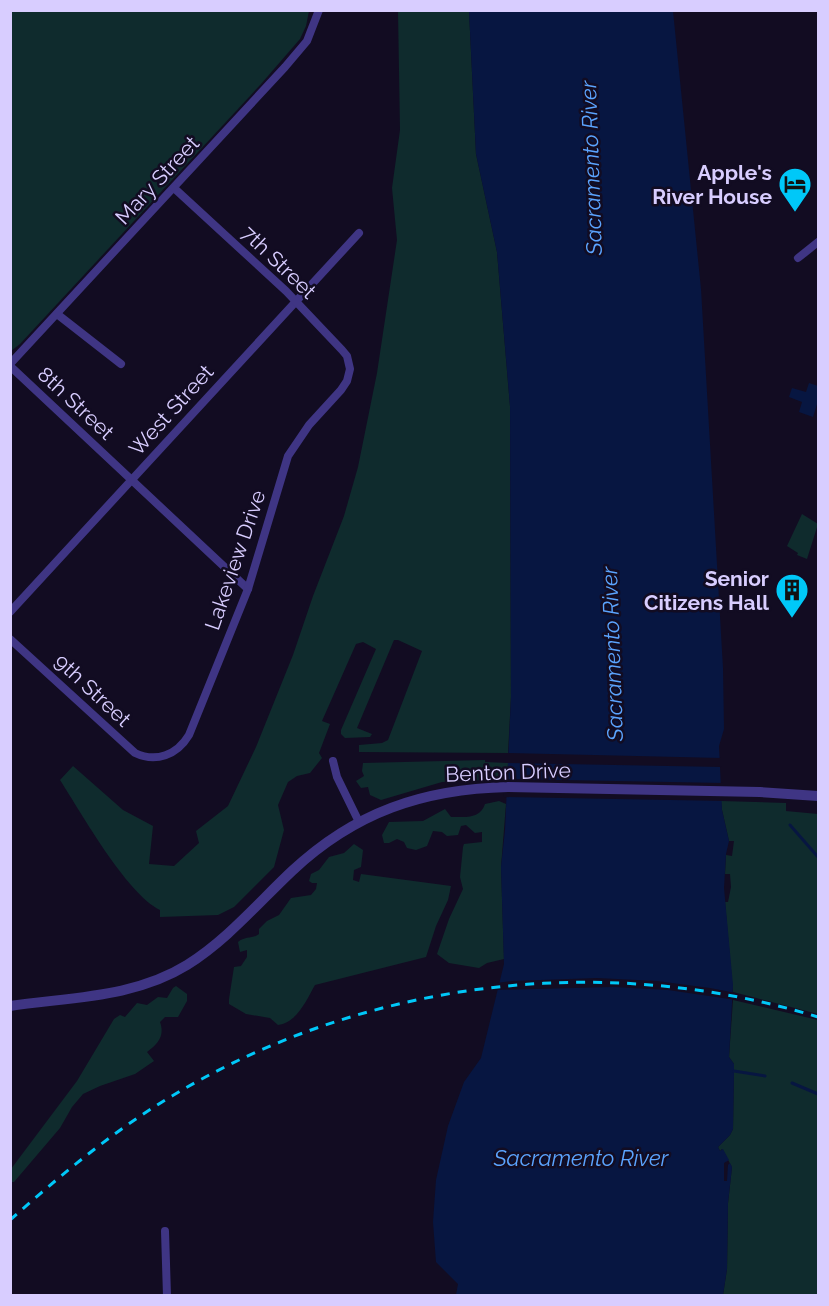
<svg xmlns="http://www.w3.org/2000/svg" width="829" height="1306" font-family="Raleway,sans-serif">
<rect width="100%" height="100%" fill="#120c22"/>
<g fill="#0f2b2d">
<polygon points="10,11 309,11 306,26 300,39 261,84 20,344 11,351"/>
<path d="M 398,11 L 469,11 L 476,154 L 497,252 L 510,406 L 511,697 L 508,753 L 359,752 L 359,745 L 382,743 L 388,740 L 422,651 L 398,640 L 394,640 L 357,728 L 372,734 L 370,737 L 345,738 L 341,734 L 341,730 L 376,649 L 363,642 L 356,644 L 322,721 L 330,724 L 319,753 L 322,758 L 310,773 L 297,776 L 288,782 L 278,805 L 284,830 L 274,867 L 234,907 L 218,915 L 160,917 L 160,910 C 126,893 82,814 60,780 L 73,766 L 123,810 L 153,826 L 149,864 L 174,866 L 199,843 L 196,831 L 228,806 L 256,747 L 293,655 L 313,596 L 344,516 L 358,467 L 377,373 L 397,240 L 392,188 L 400,130 Z"/>
<polygon points="802,514 818,524 807,559 797,555 798,553 787,546"/>
<polygon points="485,760 485,762 508,763 507,779 442,782 381,800 370,795 368,787 361,788 356,781 364,776 362,771 363,763"/>
<path d="M 499,801 L 506,804 L 501,867 L 504,959 L 487,963 L 479,968 L 449,963 L 437,954 L 449,919 L 463,889 L 460,877 L 463,847 L 464,844 L 482,842 L 482,832 L 475,833 L 466,825 L 461,826 L 458,835 L 447,836 L 442,832 L 433,831 L 427,846 L 416,850 L 407,848 L 404,842 L 397,839 L 389,843 L 384,843 L 382,835 L 389,822 L 423,821 L 445,809 L 451,817 C 466,817 480,819 485,804 Z"/>
<polygon points="721,801 786,803 786,811 818,814 818,1014 733,992 725,902 728,902 731,887 730,874 725,874 726,855 732,856 734,841 729,841 722,810"/>
<path d="M 354,844 L 363,850 L 361,867 L 354,870 L 353,880 L 359,882 L 361,874 L 451,886 L 448,900 L 436,926 L 426,957 L 315,985 C 307,999 297,1023 278,1025 L 270,1018 L 246,1014 L 229,1004 L 229,999 L 234,967 L 241,966 L 247,957 L 247,950 L 240,952 L 238,942 C 245,936 253,939 259,934 L 259,929 L 267,921 L 279,915 L 291,898 L 311,895 L 316,889 L 317,883 L 312,883 L 309,881 L 311,874 L 319,870 L 329,857 L 344,853 Z"/>
<path d="M 176,986 L 187,994 L 187,1001 L 178,1017 L 165,1017 L 160,1022 C 165,1036 158,1044 147,1052 L 154,1061 L 135,1074 L 100,1086 L 83,1094 L 72,1107 L 60,1128 L 14,1182 L 11,1182 L 11,1169 L 77,1081 L 114,1019 L 120,1015 L 125,1017 L 137,1003 L 147,1005 L 158,997 L 167,998 L 173,988 Z"/>
<polygon points="733,1000 818,1020 818,1295 723,1295 727,1269 728,1203 732,1167 722,1149 720,1151 718,1147 730,1135 733,1129 734,1064 729,1057"/>
</g>
<g fill="#071641">
<polygon points="469,11 673,11 701,289 723,668 724,729 719,746 722,810 729,841 726,854 724,888 733,985 729,1057 734,1064 734,1073 733,1129 730,1135 718,1147 720,1151 723,1149 729,1160 724,1163 724,1181 727,1181 728,1165 730,1163 732,1167 728,1203 727,1269 723,1295 456,1295 458,1284 436,1262 433,1222 436,1180 448,1126 464,1082 481,1058 504,964 501,867 505,830 511,697 510,406 497,252 476,154"/>
<polygon points="809,383 818,386 818,401 813,417 799,412 802,402 789,397 792,388 806,392"/>
</g>
<g fill="#120c22">
<polygon points="505,753 722,758 722,767 505,763"/>
<polygon points="504,779 724,783 724,801 503,797"/>
<polygon points="597,978 657,981 710,988 736,993 736,1000 668,990 613,987 495,990 496,983 513,981"/>
</g>
<g fill="none" stroke-linecap="round" stroke-linejoin="round">
<g stroke="#071641" stroke-width="3">
<polyline points="790,825 818,857"/>
<polyline points="734,1071 765,1076"/>
<polyline points="792,1083 818,1094"/>
</g>
<g stroke="#3f3584" stroke-width="8">
<polyline points="798,258 818,242"/>
<polyline points="57,314 121,364"/>
<polyline points="10,364 285,67 307,41 319,10"/>
<polyline points="10,366 248,589"/>
<polyline points="10,612 359,233"/>
<path d="M 10,639 L 135,753 C 156,763 177,755 189,735 L 248,589 L 288,456 L 309,425 L 341,390 L 347,381 L 350,369 L 347,356 L 342,350 L 286,291 L 174,188"/>
<polyline points="333,761 337,777 359,822"/>
<polyline points="165,1231 167,1296"/>
</g>
<path stroke="#3f3584" stroke-width="10" d="M 10,1006 C 70,997 134,998 187,965 C 227,940 258,903 292,871 C 355,812 423,789 508,787 L 760,792 L 818,796"/>
<path stroke="#00c8f8" stroke-width="3" stroke-dasharray="9 8" stroke-linecap="butt" d="M 10,1220 C 61,1175 113,1131 172,1096 C 365,980 603,951 818,1017"/>
</g>
<defs>
<g id="hotel-pin" transform="scale(1.725)"><path d="M0 17L-7.5 6A9.5 9.5 0 1 1 7.5 6Z" fill="#00c8f8" stroke="#120c22"/><path d="M-6-4.5h1.5V1H6V5H4.5V3h-9V5H-6ZM-4 0a1.8 1.8 0 1 1 3.6 0ZM.5 0V-2.5h3Q6-2.5 6 0Z" fill="#111"/></g>
<g id="building-pin" transform="scale(1.725)"><path d="M0 17L-7.5 6A9.5 9.5 0 1 1 7.5 6Z" fill="#00c8f8" stroke="#120c22"/><path d="M-4-6H4V6H1V3H-1V6H-4ZM-2.5-4.3h1.7v1.8h-1.7ZM.8-4.3h1.7v1.8H.8ZM-2.5-1h1.7V.8h-1.7ZM.8-1h1.7V.8H.8Z" fill="#111"/></g>
</defs>
<g fill-rule="evenodd">
<use href="#hotel-pin" x="795" y="184"/>
<use href="#building-pin" x="792" y="590"/>
</g>
<g text-anchor="middle" dominant-baseline="central" stroke-width="5" stroke-linejoin="round" paint-order="stroke">
<g font-size="21" font-weight="bold" fill="#d8cdff" stroke="#120c22" text-anchor="end">
<text x="772" y="172">Apple's<tspan x="772" dy="24">River House</tspan></text>
<text x="769" y="578">Senior<tspan x="769" dy="24">Citizens Hall</tspan></text>
</g>
<g font-size="21" fill="#d8cdff" stroke="#120c22">
<text transform="translate(157 180) rotate(-47)">Mary Street</text>
<text transform="translate(279 262) rotate(44)">7th Street</text>
<text transform="translate(76 403) rotate(43)">8th Street</text>
<text transform="translate(171 410) rotate(-48)">West Street</text>
<text transform="translate(235 560) rotate(-71)">Lakeview Drive</text>
<text transform="translate(93 690) rotate(43)">9th Street</text>
<text transform="translate(508 772) rotate(-2)">Benton Drive</text>
</g>
<g font-size="22" font-style="italic" fill="#5ba4ff" stroke="#120c22">
<text transform="translate(591 168) rotate(-92)">Sacramento River</text>
<text transform="translate(612 654) rotate(-92)">Sacramento River</text>
<text x="581" y="1158">Sacramento River</text>
</g>
</g>
<rect width="829" height="1306" fill="none" stroke="#d8cdff" stroke-width="24"/>
</svg>
